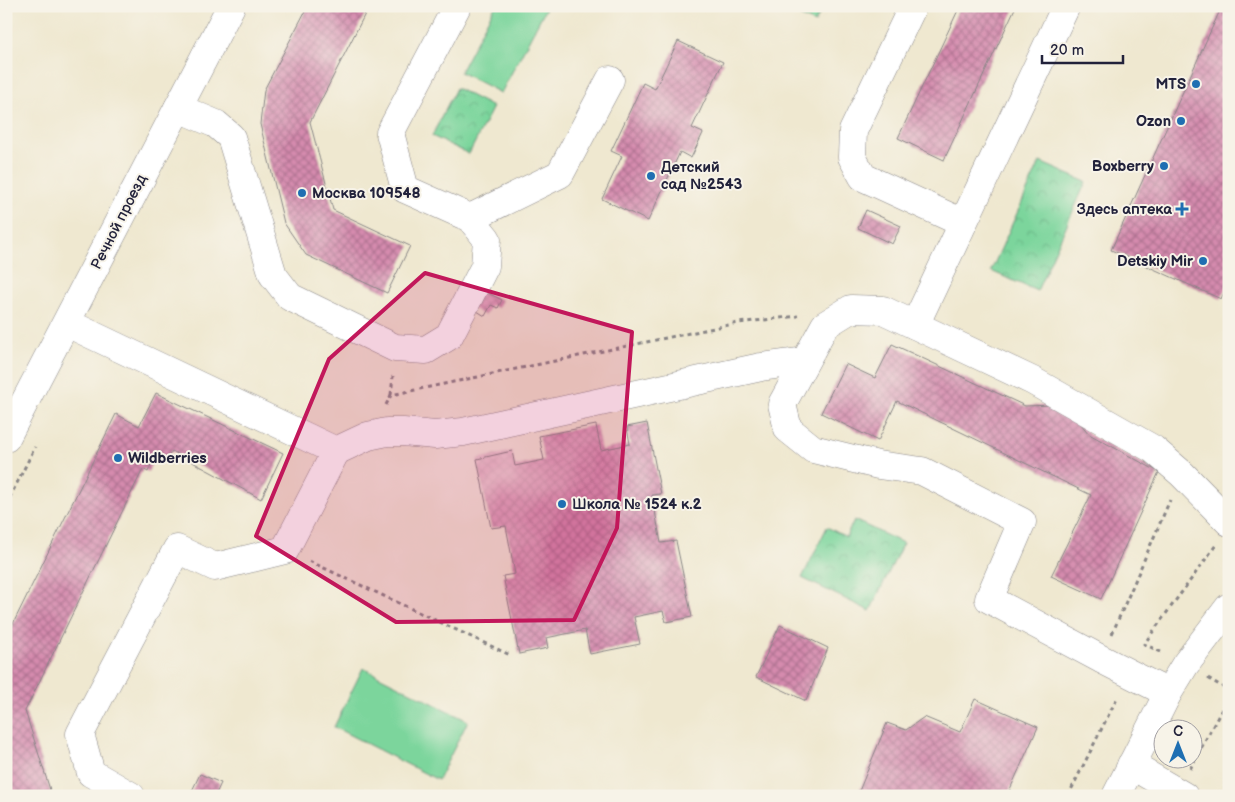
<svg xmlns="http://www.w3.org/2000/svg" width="1235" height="802" font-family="'Balsamiq Sans',sans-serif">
<defs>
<pattern id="park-crowns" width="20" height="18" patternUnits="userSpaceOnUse" patternTransform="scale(1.25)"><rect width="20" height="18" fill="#7bd59c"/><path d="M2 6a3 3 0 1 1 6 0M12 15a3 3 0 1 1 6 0" fill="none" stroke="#6ab787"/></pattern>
<pattern id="building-cross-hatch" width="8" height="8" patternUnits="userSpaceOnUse" patternTransform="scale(1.25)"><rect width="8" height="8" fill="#d58bae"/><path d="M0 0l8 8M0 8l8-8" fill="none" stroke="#ac718f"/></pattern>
</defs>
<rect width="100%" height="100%" fill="#f7f3e8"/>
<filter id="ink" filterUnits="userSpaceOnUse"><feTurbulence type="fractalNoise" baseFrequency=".02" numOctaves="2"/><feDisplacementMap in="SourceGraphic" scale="10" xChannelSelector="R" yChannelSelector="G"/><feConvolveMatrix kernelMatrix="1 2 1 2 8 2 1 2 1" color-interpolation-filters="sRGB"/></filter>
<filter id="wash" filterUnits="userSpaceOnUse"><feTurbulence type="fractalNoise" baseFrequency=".0096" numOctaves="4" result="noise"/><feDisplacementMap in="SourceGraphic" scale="20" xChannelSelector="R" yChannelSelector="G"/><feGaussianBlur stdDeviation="1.12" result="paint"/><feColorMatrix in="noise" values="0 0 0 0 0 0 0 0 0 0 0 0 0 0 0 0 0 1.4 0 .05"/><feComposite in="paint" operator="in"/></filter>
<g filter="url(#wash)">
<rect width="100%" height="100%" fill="#efe8d0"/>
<g fill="url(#park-crowns)" stroke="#4e7c6c">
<polygon points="777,6 823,6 815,23"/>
<polygon points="456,88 493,107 469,154 432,136"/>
<polygon points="1040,162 1086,182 1037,291 991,271"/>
<polygon points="854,520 903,543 870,611 802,578 827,527 846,537"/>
</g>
<g fill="#7bd59c" stroke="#4e7c6c">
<polygon points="495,6 547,6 501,93 460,72"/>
<polygon points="363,668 468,721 438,780 334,727"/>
</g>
<g id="blocks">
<g fill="url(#building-cross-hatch)">
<polygon points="308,6 369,6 310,122 333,210 410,246 387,293 306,255 284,223 260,124 264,90"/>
<polygon points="960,6 1016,6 944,160 898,138"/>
<polygon points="1222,6 1229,6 1229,281 1221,299 1111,250"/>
<polygon points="678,41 723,62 692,128 703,133 691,158 680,152 648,221 602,199 622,156 611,151 643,83 655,89"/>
<polygon points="866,210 901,226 892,244 858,228"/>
<polygon points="478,288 502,300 498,308 491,305 485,316 469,306"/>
<polygon points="892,344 1025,406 1053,405 1072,413 1089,434 1159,472 1101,599 1051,576 1091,495 897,401 878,441 821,413 845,364 875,378"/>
<polygon points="156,393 283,453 261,499 172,451 166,460 156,454 148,472 143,469 25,711 52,796 6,796 6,638 116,414 139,426"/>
<polygon points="647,423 661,494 652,495 661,543 676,541 692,617 666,622 663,611 634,617 640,644 590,654 585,630 546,638 548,648 519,654 503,576 515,574 506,526 491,528 477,459 512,451 515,466 544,460 539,436 596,425 601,450 630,444 627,427"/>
<polygon points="780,625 828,648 806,701 756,677"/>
<polygon points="975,699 1038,727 1007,796 857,796 887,723 906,730 924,717 960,732"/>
<polygon points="200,774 221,783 215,796 190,795"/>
</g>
</g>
</g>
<g filter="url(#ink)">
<use href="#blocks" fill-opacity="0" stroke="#888586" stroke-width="1"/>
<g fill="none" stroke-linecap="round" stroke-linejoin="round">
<g stroke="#888586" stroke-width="29">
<g id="minor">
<polyline points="913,6 853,131 852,157 863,177 963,223"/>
<polyline points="178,108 216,124 231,137 273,275 290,297 395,348 426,350 449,336 485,266 487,239 470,218 405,189 390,133 457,6"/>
<polyline points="470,218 560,174 610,80"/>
<polyline points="67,323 336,451 285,550 215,567 177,549 80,734 91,773 131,796"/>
<polyline points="915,325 1066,6"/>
<polyline points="6,438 231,6"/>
<polyline points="336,451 368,436 387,432 403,432 435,435 463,432 761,367 805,361"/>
<polyline points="1168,693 1101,659 989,599 1022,522 922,471 878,465 813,449 788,429 782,404 825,325 851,309 883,310 1033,381 1153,449 1182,474 1229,522"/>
<polyline points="1131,765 1184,796"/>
</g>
</g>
<g stroke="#888586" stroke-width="29">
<polyline id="major" points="1116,796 1168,693 1185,665 1229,607"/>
</g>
<g stroke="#888586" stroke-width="3" stroke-dasharray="4 4" stroke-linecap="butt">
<polyline points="391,395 393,376"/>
<polyline points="386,405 391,395 738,323 798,316"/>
<polyline points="6,505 35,447"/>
<polyline points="309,561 510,655"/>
<polyline points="1112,634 1170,500"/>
<polyline points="1161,652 1144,644 1216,545"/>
<polyline points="1208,678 1229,691"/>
<polyline points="1190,769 1229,696"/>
<polyline points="1068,796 1117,698"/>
</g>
<use href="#minor" stroke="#fff" stroke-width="28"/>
<use href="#major" stroke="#fff" stroke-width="28"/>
</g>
</g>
<path fill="#c2185b" fill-opacity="0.2" stroke="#c2185b" stroke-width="4" stroke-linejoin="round" d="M 425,273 L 632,332 L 617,528 L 574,620 L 396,622 L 256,536 L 329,359 Z"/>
<g fill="#1f6fb2" stroke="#f7f3e8" stroke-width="2">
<circle cx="1196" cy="84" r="5"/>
<circle cx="1181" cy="121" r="5"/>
<circle cx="1164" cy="166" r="5"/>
<circle cx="651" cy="176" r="5"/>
<circle cx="302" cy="193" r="5"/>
<path d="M1179.5 201.5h5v5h5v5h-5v5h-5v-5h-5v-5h5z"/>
<circle cx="1203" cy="261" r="5"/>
<circle cx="118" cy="458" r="5"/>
<circle cx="562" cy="504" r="5"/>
</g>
<g text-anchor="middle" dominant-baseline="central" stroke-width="4" stroke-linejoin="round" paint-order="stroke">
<g font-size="15" font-weight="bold" fill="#22223b" stroke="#f7f3e8" text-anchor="end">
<text x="1186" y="84">MTS</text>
<text x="1171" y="121">Ozon</text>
<text x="1154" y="166">Boxberry</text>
<text x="661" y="167" text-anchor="start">Детский<tspan x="661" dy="17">сад №2543</tspan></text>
<text x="312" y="193" text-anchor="start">Москва 109548</text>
<text x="1172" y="209">Здесь аптека</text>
<text x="1193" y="261">Detskiy Mir</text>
<text x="128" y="458" text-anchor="start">Wildberries</text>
<text x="572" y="504" text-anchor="start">Школа № 1524 к.2</text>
</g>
<g font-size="15" fill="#22223b" stroke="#f7f3e8">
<text transform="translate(119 222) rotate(-63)">Речной проезд</text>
</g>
</g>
<rect width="1235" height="802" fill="none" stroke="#f7f3e8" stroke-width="25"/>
<g transform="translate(1178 744)"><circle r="24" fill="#f7f3e8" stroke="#a29fa3"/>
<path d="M0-4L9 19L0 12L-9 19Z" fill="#1f6fb2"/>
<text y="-8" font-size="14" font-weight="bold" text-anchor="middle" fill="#22223b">С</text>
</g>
<path d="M1042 55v8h81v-8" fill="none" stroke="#22223b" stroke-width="2.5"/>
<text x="1050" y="55" font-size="15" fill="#22223b" stroke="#f7f3e8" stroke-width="4" paint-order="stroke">20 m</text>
</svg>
